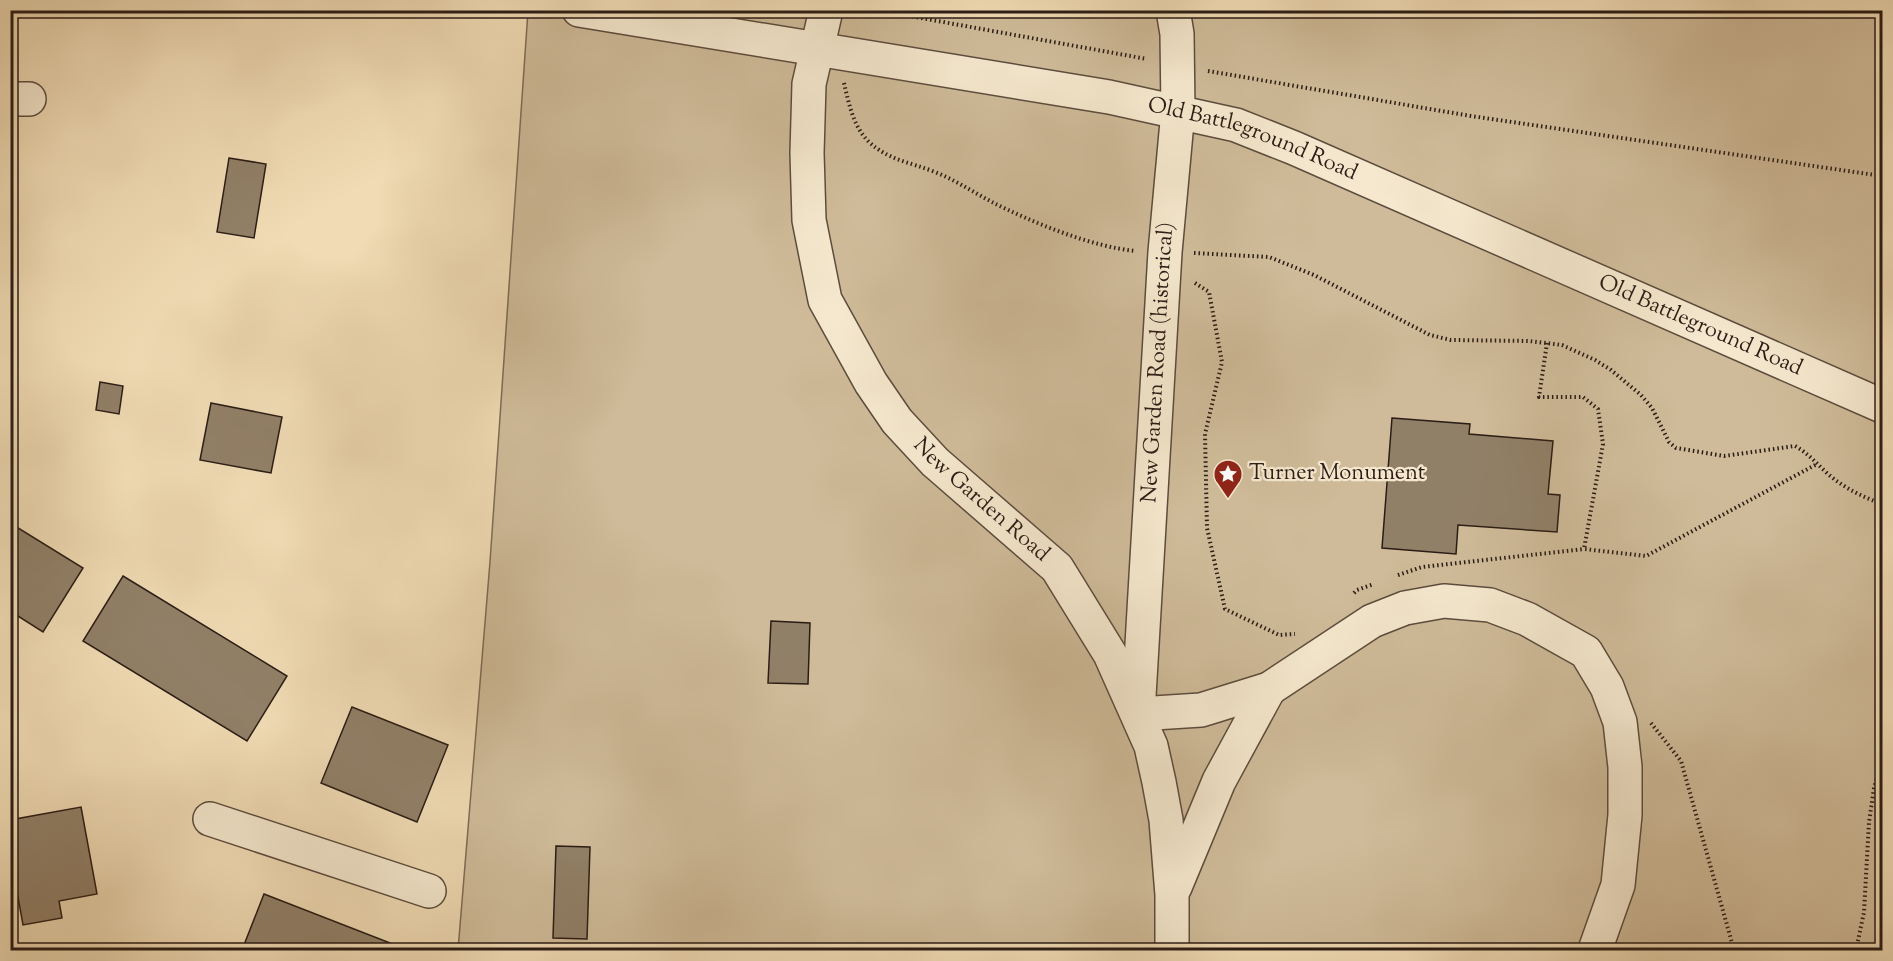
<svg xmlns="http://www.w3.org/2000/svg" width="1893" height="961" font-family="'Sorts Mill Goudy',serif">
<rect width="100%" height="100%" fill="#f0dbb4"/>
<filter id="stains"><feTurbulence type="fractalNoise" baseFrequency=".00333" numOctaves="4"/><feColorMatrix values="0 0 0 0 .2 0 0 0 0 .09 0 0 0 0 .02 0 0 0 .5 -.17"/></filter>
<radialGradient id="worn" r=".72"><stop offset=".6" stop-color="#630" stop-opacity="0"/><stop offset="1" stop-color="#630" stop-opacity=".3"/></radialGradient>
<polygon fill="#cfbb99" stroke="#7d6c58" stroke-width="1.5" points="528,11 1882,11 1882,950 458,950 490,562"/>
<g fill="#918068" stroke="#2b1d16" stroke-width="1.5">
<polygon points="229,158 266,164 254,238 217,232"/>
<polygon points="100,382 123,386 119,414 96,410"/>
<polygon points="211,403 282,417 271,473 200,460"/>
<polygon points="1392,418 1470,424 1469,434 1553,441 1548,494 1560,495 1557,532 1458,525 1456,554 1382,548"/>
<polygon points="10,523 83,568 43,632 10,611"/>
<polygon points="123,576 287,676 247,741 83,641"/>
<polygon points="771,621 810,623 808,684 768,683"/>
<polygon points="352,707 448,745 417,822 321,783"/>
<polygon points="81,807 97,894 59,901 62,918 23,925 10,853 10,820"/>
<polygon points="556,846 590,847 587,939 553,938"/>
<polygon points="264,894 408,950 242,950"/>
</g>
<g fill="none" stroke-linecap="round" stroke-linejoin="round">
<g stroke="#5c4c3e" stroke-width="36">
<g id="minor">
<path id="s1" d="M 579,10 L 1109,97 L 1236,125 L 1294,148 L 1882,406"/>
<path id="s2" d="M 826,10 L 809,84 L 807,153 L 809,220 L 825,300 L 871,383 L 897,421 L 935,462 L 1057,568 L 1110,654 L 1151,746 L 1159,782 L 1166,820 L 1172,895 L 1172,950"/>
<polyline points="10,99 29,99"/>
<path id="s3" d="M 1138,713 L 1165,252 L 1178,111 L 1177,34 L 1173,10"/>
<polyline points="1138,714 1201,710 1269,689 1372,621 1405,608 1444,601 1490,605 1527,619 1586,652 1607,687 1620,722 1625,767 1625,815 1618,885 1595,950"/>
<polyline points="210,819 429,891"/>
<polyline points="1175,887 1219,781 1269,689"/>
</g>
</g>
<g stroke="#2b1d16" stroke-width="4" stroke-dasharray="1.5 3" stroke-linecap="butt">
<polyline points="877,10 1147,59"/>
<polyline points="1208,71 1471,116 1882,176"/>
<path d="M 844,83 C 849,104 853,126 869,142 C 890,161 910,162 935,172 C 955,180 973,192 992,202 C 1031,222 1092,247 1136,251"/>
<path d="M 1194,253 L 1269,257 L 1314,275 L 1430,335 L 1451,340 L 1529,341 L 1562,345 L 1595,360 L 1611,370 L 1641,395 L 1652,408 L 1669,442 L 1676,448 L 1724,456 L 1795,446 C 1808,453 1817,464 1828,474 C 1844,488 1863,497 1882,504"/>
<polyline points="1195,283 1209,292 1222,362 1205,434 1207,528 1225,609 1279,635 1295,634"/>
<polyline points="1547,343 1539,397 1583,397 1598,409 1603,444 1584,549 1646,556 1817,464"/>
<polyline points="1398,575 1422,567 1584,549"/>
<polyline points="1354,593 1357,590 1374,584"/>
<polyline points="1651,723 1681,761 1734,950"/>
<polyline points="1856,950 1864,912 1869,822 1874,788 1882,761"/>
</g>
<use href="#minor" stroke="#f5e8ce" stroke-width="33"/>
</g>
<defs>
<g id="sight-pin" transform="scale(1.5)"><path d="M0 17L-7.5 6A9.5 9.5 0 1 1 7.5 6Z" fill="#8f2418" stroke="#f5e8ce"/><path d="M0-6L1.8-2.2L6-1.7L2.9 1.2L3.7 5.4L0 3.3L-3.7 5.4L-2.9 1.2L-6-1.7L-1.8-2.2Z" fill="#fff"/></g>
</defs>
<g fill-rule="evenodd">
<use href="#sight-pin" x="1228" y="474"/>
</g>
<g text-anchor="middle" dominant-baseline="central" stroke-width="4.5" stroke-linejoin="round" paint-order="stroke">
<g font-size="22" fill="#2b1d16" stroke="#f5e8ce">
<text stroke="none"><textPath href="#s1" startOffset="687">Old Battleground Road</textPath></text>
<text stroke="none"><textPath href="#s1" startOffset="1173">Old Battleground Road</textPath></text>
<text stroke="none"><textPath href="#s3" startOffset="351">New Garden Road (historical)</textPath></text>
<text stroke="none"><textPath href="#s2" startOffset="550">New Garden Road</textPath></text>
</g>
<g font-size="22" fill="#2b1d16" stroke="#f5e8ce" text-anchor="start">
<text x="1249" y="474">Turner Monument</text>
</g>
</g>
<rect width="1893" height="961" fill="none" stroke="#f0dbb4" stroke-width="36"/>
<rect x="12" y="12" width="1869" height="937" fill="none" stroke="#2b1d16" stroke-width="3"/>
<rect x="18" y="18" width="1857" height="925" fill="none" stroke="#2b1d16" stroke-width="1.5"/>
<rect width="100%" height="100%" filter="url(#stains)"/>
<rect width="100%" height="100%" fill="url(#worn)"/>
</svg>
